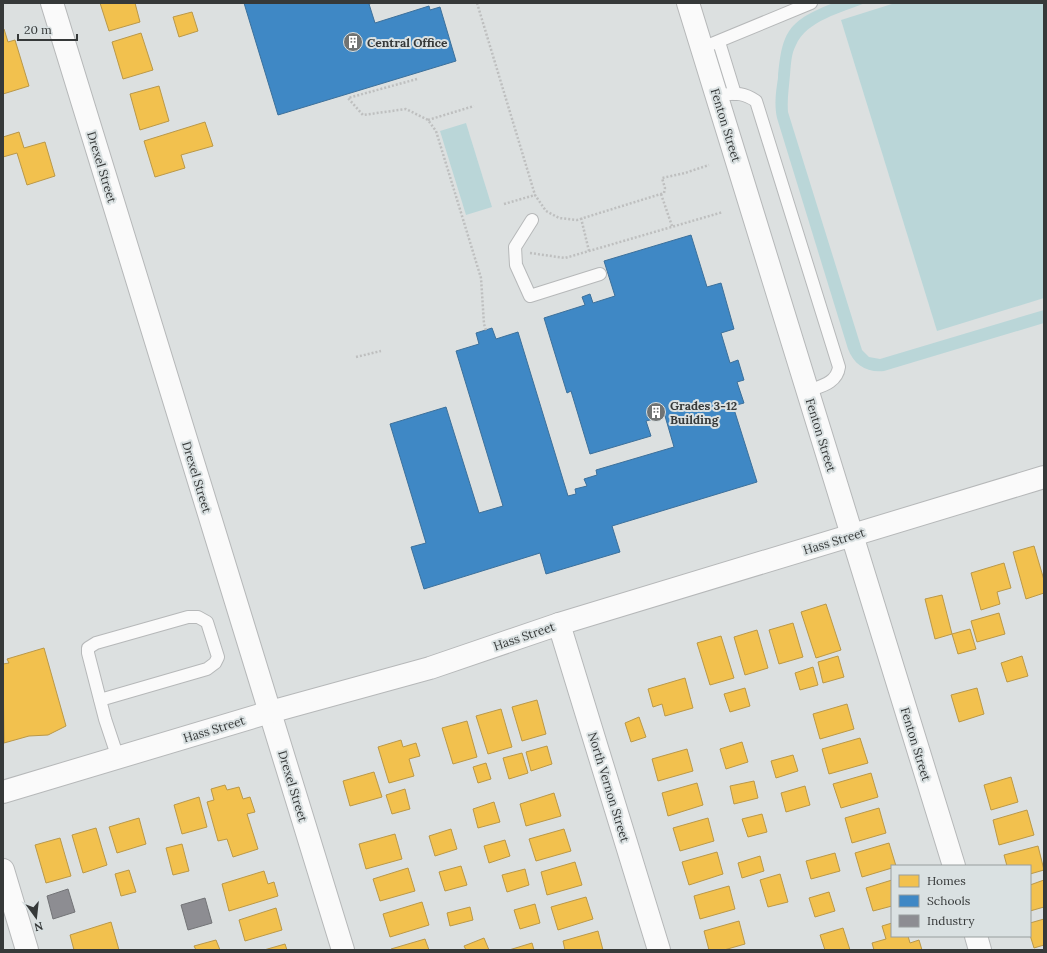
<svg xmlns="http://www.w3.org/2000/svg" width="1047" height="953" font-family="Lora,serif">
<rect width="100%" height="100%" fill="#dce0e0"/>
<g fill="#bad6d8">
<path d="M 833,3 L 865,3 C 843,12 806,21 796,45 C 791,54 791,65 790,75 C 789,87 787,99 788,112 L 862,350 L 869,357 L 880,359 L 1044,310 L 1044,323 L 884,371 C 867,373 854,365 848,349 L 777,118 C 774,104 776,91 778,78 C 782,30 789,21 833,3 Z"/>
<polygon points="895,3 1044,3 1044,298 937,331 841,20"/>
<polygon points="466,123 492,207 466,215 440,131"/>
</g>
<g fill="#f2c14e" stroke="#ba9848">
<polygon points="100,3 135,3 140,22 109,31"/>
<polygon points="192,12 198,31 179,37 173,17"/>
<polygon points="4,29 8,42 15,40 29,86 3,94 3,30"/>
<polygon points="141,33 153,70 123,79 112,42"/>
<polygon points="159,86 169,121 140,130 130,94"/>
<polygon points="205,122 213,146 181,155 185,168 155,177 144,141"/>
<polygon points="19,132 24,148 45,142 55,176 27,185 17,153 3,157 3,137"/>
<polygon points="1034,546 1044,580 1044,593 1026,599 1013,552"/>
<polygon points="1004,563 1011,588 997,592 1000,604 981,610 971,573"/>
<polygon points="942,595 952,634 935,639 925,599"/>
<polygon points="826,604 841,650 816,658 801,612"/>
<polygon points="999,613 1005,634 977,642 971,621"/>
<polygon points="793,623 803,657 779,664 769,630"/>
<polygon points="970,629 976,649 958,654 952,634"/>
<polygon points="757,630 768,668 745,675 734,637"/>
<polygon points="721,636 734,678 710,685 697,643"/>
<polygon points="44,648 66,726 48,735 29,736 4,743 3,664 9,663 7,659"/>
<polygon points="838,656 844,677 823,683 818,662"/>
<polygon points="1022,656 1028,676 1007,682 1001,663"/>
<polygon points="813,667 818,685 800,690 795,673"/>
<polygon points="685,678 693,708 665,716 662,704 653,707 648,689"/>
<polygon points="745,688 750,706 730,712 724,694"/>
<polygon points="977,688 984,714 959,722 951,695"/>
<polygon points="537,700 546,734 522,741 512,707"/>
<polygon points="847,704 854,729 820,739 813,714"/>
<polygon points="501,709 512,747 488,754 476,716"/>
<polygon points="639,717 646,737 631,742 625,723"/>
<polygon points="467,721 477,757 453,764 442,728"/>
<polygon points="860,738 868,763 829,774 822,749"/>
<polygon points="401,740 403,747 416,743 420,756 409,759 414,776 389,783 378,747"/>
<polygon points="742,742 748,762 726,769 720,749"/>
<polygon points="547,746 552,764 531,771 526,752"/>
<polygon points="687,749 693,771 658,781 652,759"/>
<polygon points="522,753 528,773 509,779 503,758"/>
<polygon points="793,755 798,771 776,778 771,761"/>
<polygon points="486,763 491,779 478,783 473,767"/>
<polygon points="374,772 382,797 350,806 343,781"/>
<polygon points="871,773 878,797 841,808 833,784"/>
<polygon points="1011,777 1018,802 991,810 984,785"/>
<polygon points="754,781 758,798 734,804 730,786"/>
<polygon points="697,783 703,805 668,816 662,793"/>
<polygon points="225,785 227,790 239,787 243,799 250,797 255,812 247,814 258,849 233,857 227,839 218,841 207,802 214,800 211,789"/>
<polygon points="805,786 810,805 786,812 781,793"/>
<polygon points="405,789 410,809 392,814 386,795"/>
<polygon points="554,793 561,816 526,826 520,804"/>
<polygon points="199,797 207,827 182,834 174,805"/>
<polygon points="494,802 500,822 478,828 473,809"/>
<polygon points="879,808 886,833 852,843 845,818"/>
<polygon points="1027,810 1034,835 999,845 993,820"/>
<polygon points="762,814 767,832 748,837 742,819"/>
<polygon points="139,818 146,844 117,853 109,827"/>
<polygon points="708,818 714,841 680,851 673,828"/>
<polygon points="96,828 107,865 83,873 72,835"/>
<polygon points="451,829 457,849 435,856 429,836"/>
<polygon points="564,829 571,851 536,861 529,839"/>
<polygon points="395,834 402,859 366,869 359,844"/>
<polygon points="60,838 71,876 46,883 35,845"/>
<polygon points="505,840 510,856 489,863 484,846"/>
<polygon points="889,843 896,866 892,866 892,868 862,877 855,853"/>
<polygon points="182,844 189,871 173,875 166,848"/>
<polygon points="1038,846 1044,870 1030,874 1030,866 1007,866 1004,855"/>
<polygon points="717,852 723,874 689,885 682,862"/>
<polygon points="835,853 840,871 811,879 806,861"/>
<polygon points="760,856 764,871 742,878 738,863"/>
<polygon points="575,862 582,885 547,895 541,872"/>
<polygon points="461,866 467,885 445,891 439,872"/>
<polygon points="408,868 415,891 380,901 373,879"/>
<polygon points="525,869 529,885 507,892 502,875"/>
<polygon points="129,870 136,892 121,896 115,874"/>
<polygon points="264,871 268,884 274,882 278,896 229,911 222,884"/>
<polygon points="780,874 788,902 768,907 760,880"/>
<polygon points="892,880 892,906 873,911 866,888"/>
<polygon points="1044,880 1044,907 1030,911 1030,885"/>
<polygon points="729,886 735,909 700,919 694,896"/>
<polygon points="829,892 835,911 815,917 809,898"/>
<polygon points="586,897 593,919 558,930 551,907"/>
<polygon points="422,902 429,925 390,937 383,914"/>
<polygon points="535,904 540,923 520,929 514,910"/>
<polygon points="470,907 473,920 450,926 447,913"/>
<polygon points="276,908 282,930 245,941 239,920"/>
<polygon points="1044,919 1044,945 1034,948 1030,935 1030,923"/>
<polygon points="739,921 745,944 724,950 709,950 704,931"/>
<polygon points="111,922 119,950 74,950 70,935"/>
<polygon points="892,923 892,936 908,936 910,943 919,940 922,950 874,950 872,943 886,939 882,926"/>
<polygon points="843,928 850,950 825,950 820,935"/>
<polygon points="598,931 603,950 565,950 563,941"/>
<polygon points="484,938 489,950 466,950 464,946"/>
<polygon points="425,939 429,950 391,950 391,949"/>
<polygon points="216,940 220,950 196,950 194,946"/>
<polygon points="532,943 534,950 509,950"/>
<polygon points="285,944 287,950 264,950"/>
</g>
<g fill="#3f88c5" stroke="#3c709b">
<polygon points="244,3 373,3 369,4 375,23 429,6 430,10 440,7 456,61 278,115"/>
<polygon points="691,235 707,287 721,283 734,329 721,333 730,363 738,360 744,380 737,382 744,403 733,406 757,482 612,526 620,552 546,574 540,553 424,589 411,547 426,543 390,424 446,407 479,513 503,506 456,351 479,344 476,333 492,328 496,339 518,332 568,496 576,494 575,489 587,486 584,479 597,475 596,470 674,447 665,416 646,421 651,436 590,454 571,391 567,393 544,318 585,305 582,297 590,294 593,303 615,296 604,261"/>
</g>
<g fill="#8d8d92" stroke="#737477">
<polygon points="68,889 75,912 53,919 47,896"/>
<polygon points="205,898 212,923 188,930 181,905"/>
</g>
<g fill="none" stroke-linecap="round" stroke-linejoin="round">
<g stroke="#b6b8b9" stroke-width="14">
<g id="service">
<polyline points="719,42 735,94"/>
<polyline points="702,48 811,3"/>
<path d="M 717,95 C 734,94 741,91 756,101 L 839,367 C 837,383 821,386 808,391"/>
<polyline points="532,220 515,247 516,265 530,296 600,274"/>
<polyline points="100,700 207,669 215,663 218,657 207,622 198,617 188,617 96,643 88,648 88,653 105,719 118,758"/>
</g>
</g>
<g stroke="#b6b8b9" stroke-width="24">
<g id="minor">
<polyline points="52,3 343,950"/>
<polyline points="688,3 954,866"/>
<polyline points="559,624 659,950"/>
<polyline points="3,870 27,950"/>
<polyline points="976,936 980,950"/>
</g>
</g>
<g stroke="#b6b8b9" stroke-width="24">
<polyline id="tertiary" points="3,792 270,712 430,668 559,624 1044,477"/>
</g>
<g stroke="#bebfbf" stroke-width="2.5" stroke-dasharray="2 2" stroke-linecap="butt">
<polyline points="477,3 535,195 546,211 559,218 577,220 664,193 665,188 662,178 685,173 709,165"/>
<polyline points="417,79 348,98 363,115 406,109 428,120 436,131 481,278 484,324 486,330"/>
<polyline points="428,120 474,106"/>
<polyline points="661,194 672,226"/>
<polyline points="504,204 535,195"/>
<polyline points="581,218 589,251"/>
<polyline points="530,253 565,258 723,212"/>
<polyline points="356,357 381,351"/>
</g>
<use href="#service" stroke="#fafafa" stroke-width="12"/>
<use href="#minor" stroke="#fafafa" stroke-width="22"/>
<use href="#tertiary" stroke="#fafafa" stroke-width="22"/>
</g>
<defs>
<g id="building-disc" transform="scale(1)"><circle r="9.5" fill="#707373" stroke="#dae1e2"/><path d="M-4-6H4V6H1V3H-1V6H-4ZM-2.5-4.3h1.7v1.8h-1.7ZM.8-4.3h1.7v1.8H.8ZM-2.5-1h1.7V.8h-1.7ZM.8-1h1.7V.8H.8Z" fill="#fff"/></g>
</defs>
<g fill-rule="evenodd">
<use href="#building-disc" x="353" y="42"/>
<use href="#building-disc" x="656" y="412"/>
</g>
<g text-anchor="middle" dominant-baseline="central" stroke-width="4" stroke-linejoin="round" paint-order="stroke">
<g font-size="12" font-weight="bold" fill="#363939" stroke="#dae1e2" text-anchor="start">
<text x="367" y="42">Central Office</text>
<text x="670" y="405">Grades 3-12<tspan x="670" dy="14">Building</tspan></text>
</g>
<g font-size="12" fill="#363939" stroke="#dae1e2">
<text transform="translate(726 125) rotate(73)">Fenton Street</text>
<text transform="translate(102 167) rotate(73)">Drexel Street</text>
<text transform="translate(821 435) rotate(73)">Fenton Street</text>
<text transform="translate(197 477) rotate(73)">Drexel Street</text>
<text transform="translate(834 541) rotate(-17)">Hass Street</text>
<text transform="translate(524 636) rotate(-19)">Hass Street</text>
<text transform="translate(214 729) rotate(-17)">Hass Street</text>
<text transform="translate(916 744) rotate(73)">Fenton Street</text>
<text transform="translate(293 786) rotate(73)">Drexel Street</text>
<text transform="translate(609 787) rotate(73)">North Vernon Street</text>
</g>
</g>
<rect width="1047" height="953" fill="none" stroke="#363939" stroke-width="8"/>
<rect x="891" y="865" width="140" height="72" fill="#dae1e2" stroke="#989e9e"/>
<rect x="899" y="875" width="20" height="12" fill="#f2c14e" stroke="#989e9e"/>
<text x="927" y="885" font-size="12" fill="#363939">Homes</text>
<rect x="899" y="895" width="20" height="12" fill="#3f88c5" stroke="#989e9e"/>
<text x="927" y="905" font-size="12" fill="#363939">Schools</text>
<rect x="899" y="915" width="20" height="12" fill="#8d8d92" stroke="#989e9e"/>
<text x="927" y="925" font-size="12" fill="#363939">Industry</text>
<g transform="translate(36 917) rotate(165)" stroke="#dae1e2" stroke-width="3" paint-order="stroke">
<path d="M0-3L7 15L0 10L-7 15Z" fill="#363939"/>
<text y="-6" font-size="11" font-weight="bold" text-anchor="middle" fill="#363939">N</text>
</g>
<path d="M18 34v6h59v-6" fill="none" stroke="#363939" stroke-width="2"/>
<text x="24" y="34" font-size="12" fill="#363939" stroke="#dae1e2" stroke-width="3" paint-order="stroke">20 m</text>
</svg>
